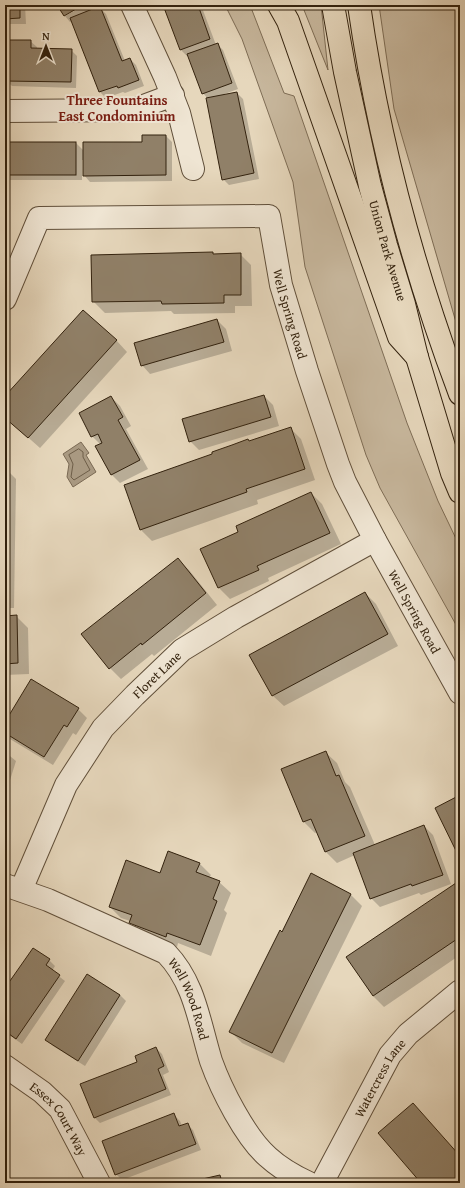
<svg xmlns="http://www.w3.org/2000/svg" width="465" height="1188" font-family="'Gentium Book Plus',serif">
<rect width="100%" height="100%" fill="#e6d7bc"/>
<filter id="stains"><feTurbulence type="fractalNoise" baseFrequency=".005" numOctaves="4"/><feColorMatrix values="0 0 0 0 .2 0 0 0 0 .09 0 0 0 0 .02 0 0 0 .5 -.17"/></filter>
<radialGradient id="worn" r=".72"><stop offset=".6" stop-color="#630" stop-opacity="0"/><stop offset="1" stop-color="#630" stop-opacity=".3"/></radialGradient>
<g fill="#c8b89e" stroke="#7e6d56">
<polygon points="225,5 250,5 284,93 294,96 407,423 438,501 460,547 460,632 380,488 366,455 305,267 293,182 242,39"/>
<polygon points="302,5 321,5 328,70"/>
<polygon points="379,5 460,5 460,336 394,109"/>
</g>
<polygon fill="#a99981" stroke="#7a6953" points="81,442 89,453 86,455 96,472 73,487 67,477 69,464 63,454"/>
<g fill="#0003">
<polygon points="5,5 25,5 26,24 5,24"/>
<polygon points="85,5 97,5 89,11 100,8 106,14 125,61 130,59 136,65 144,86 125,93 123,92 106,98 100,92 72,21 70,22 65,16"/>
<polygon points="164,5 201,5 216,45 217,44 223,50 238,89 219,96 237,93 243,99 259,179 229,185 223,179 208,99 203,93 189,55 187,56 181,50"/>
<polygon points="30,41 37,47 37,49 71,50 77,56 76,88 12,86 6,80"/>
<polygon points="166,136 172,142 172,181 90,182 84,175 84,160 82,160 82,180 5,180 5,143 76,143 84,151 143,143"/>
<polygon points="5,222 10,227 5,241"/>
<polygon points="240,254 251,265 252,306 235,306 235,313 174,314 171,311 105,313 93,301 213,255"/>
<polygon points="217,320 226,329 232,351 150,374 142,365"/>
<polygon points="116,340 127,352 40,448 5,417 5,398"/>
<polygon points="264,396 273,405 279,426 199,450 190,441"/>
<polygon points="111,397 120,406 131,426 126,429 148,469 120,483 112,475 101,445 92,436"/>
<polygon points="290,428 301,439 315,480 257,500 258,504 152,541 141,530 250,442"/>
<polygon points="5,468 16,479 14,608 5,608"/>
<polygon points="311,493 322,504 341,544 268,578 269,581 230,599 219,588 202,549 239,532"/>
<polygon points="177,559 189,570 217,605 154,656 152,654 121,679 110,668"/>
<polygon points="365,593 376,604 398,646 284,706 272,695"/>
<polygon points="16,616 28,628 29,674 5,675 5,617"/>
<polygon points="78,709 87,718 76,735 73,733 53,765 10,739 5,734 5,724"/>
<polygon points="5,752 16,761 5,796"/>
<polygon points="325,752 337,763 345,782 350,787 375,845 424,826 433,835 451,884 421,895 419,893 380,907 371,898 355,855 337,863 326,852 317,832 315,833 304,822 282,770"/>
<polygon points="200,864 211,875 209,878 219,882 231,893 224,910 227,913 211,956 178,943 177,947 141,934 130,921 121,918 110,907 161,874"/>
<polygon points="311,874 351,895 362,906 284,1063 242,1043 231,1032"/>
<polygon points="456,884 460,888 460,955 384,1007 373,996"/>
<polygon points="49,960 55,966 52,971 65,981 22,1044 5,1032 5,990"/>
<polygon points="88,975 120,995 126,1001 85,1066 53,1046 46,1040"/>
<polygon points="156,1048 162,1054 169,1072 163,1075 171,1095 100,1123 94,1117 138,1062"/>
<polygon points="174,1115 180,1121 182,1126 187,1124 193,1130 201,1150 122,1180 116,1174"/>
<polygon points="220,1176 226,1183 190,1183"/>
</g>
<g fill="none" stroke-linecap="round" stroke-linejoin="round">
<polygon stroke="#6e5e48" stroke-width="1" points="79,449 83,452 83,457 90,470 74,480 71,477 73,464 69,455"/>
</g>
<g fill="#908068" stroke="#33220e">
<polygon points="5,5 20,5 20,18 5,19"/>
<polygon points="57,5 83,5 64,16"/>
<polygon points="163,5 198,5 210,39 180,50"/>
<polygon points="100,6 122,61 130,58 139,80 118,88 117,86 99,92 70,18"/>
<polygon points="6,40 31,40 31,48 72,49 71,82 5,81"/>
<polygon points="218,43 232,83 202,94 187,54"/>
<polygon points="237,92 254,173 222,180 206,98"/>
<polygon points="142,135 166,135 166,175 83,176 83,142 142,142"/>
<rect x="5" y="142" width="71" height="33"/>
<polygon points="213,252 213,254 241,253 241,295 224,295 224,303 162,304 161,301 92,302 91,255"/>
<polygon points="83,310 117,340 28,438 5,418 5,396"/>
<polygon points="217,319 224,342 141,366 134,343"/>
<polygon points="264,395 271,417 189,442 182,419"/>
<polygon points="111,396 123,417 118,420 140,460 111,475 95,446 102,443 98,434 91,437 79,413"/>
<polygon points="291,427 305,469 246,489 247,492 140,530 124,485 212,454 212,452 232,445 248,439 249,441"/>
<polygon points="311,492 330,533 257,566 259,570 218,588 200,549 238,532 236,526"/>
<polygon points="178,558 206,593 142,645 141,643 109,669 81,634"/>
<polygon points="365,592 388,634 272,696 249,655"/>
<polygon points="17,615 18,663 5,664 5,616"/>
<polygon points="31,679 79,708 67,727 64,725 44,757 5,733 5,722"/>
<polygon points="326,751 336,776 339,775 365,836 325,852 311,819 303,822 281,769"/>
<polygon points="460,795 460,859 435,808"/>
<polygon points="424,825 443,875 412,886 411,884 370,899 353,853"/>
<polygon points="168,851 200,863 196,872 220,881 213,899 217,901 200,945 167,933 166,937 129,923 132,915 109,907 126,860 160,873"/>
<polygon points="311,873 351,894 272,1053 229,1032 280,930 282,932"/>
<polygon points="456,883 460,889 460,937 373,996 346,957"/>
<polygon points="33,948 50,959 46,965 60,975 16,1039 5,1031 5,988"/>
<polygon points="87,974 120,995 78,1061 45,1040"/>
<polygon points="156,1047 164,1066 158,1069 166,1089 94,1118 80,1084 137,1062 135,1056"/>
<polygon points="413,1103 460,1156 460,1183 421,1183 378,1133"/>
<polygon points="174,1113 179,1126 188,1123 196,1144 115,1175 102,1141"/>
<polygon points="220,1175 222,1183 185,1183"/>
</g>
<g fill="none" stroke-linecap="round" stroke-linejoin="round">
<g stroke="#604f3a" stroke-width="24">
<g id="minor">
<polyline points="132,5 165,77 179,113 193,169"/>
<polyline points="5,111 133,110 173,95"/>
<path id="s1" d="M 5,299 L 39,218 L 269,216 L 281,285 L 307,371 L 338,464 L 345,482 L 375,540 L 460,693"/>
<path id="s2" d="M 5,885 L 48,900 L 166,953 C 195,983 199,1022 211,1061 C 221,1089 245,1137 268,1157 C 280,1168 294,1176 309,1183"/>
<path id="s3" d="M 21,890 L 66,785 L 103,728 L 135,695 L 182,650 L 236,617 L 375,540"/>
<path id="s4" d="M 5,1066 L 42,1092 L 60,1109 L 99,1183"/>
<path id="s5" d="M 322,1183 L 390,1055 L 408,1034 L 460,991"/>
</g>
</g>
<g stroke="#33220e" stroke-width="24">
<g id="major">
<path id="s6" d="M 333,5 L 345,72 L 370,186 L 386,245 L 404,304 L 417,357 L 452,473 L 460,492"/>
<path d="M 359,5 C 378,138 413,269 460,394"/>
</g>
</g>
<g stroke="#33220e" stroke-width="24">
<polyline id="highway" points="279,5 288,21 399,337 417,357"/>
</g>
<use href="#minor" stroke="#efe5d3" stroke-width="22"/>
<use href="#major" stroke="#e6d7bc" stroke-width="22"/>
<use href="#highway" stroke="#e6d7bc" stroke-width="22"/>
</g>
<g text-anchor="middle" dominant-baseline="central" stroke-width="4" stroke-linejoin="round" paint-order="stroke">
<g font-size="13" fill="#33220e" stroke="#efe5d3">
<text stroke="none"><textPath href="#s6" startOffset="252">Union Park Avenue</textPath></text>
<text stroke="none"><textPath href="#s1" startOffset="418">Well Spring Road</textPath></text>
<text stroke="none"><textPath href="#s1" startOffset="742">Well Spring Road</textPath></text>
<text stroke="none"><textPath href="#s3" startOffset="258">Floret Lane</textPath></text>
<text stroke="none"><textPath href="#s2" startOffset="227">Well Wood Road</textPath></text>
<text stroke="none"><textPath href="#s5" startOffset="120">Watercress Lane</textPath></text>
<text stroke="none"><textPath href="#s4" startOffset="77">Essex Court Way</textPath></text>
</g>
<g font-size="14" font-weight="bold" fill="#7a1f14" stroke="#efe5d3">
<text x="117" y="100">Three Fountains<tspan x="117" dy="16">East Condominium</tspan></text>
</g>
</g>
<rect width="465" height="1188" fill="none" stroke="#e6d7bc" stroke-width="20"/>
<rect x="6" y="6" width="453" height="1176" fill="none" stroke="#33220e" stroke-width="2"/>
<rect x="10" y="10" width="445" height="1168" fill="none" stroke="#33220e"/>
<g transform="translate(46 46)" stroke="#efe5d3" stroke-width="3" paint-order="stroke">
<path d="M0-3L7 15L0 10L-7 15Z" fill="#33220e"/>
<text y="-6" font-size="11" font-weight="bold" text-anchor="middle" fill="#33220e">N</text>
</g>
<rect width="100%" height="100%" filter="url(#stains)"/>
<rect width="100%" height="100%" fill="url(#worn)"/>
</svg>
